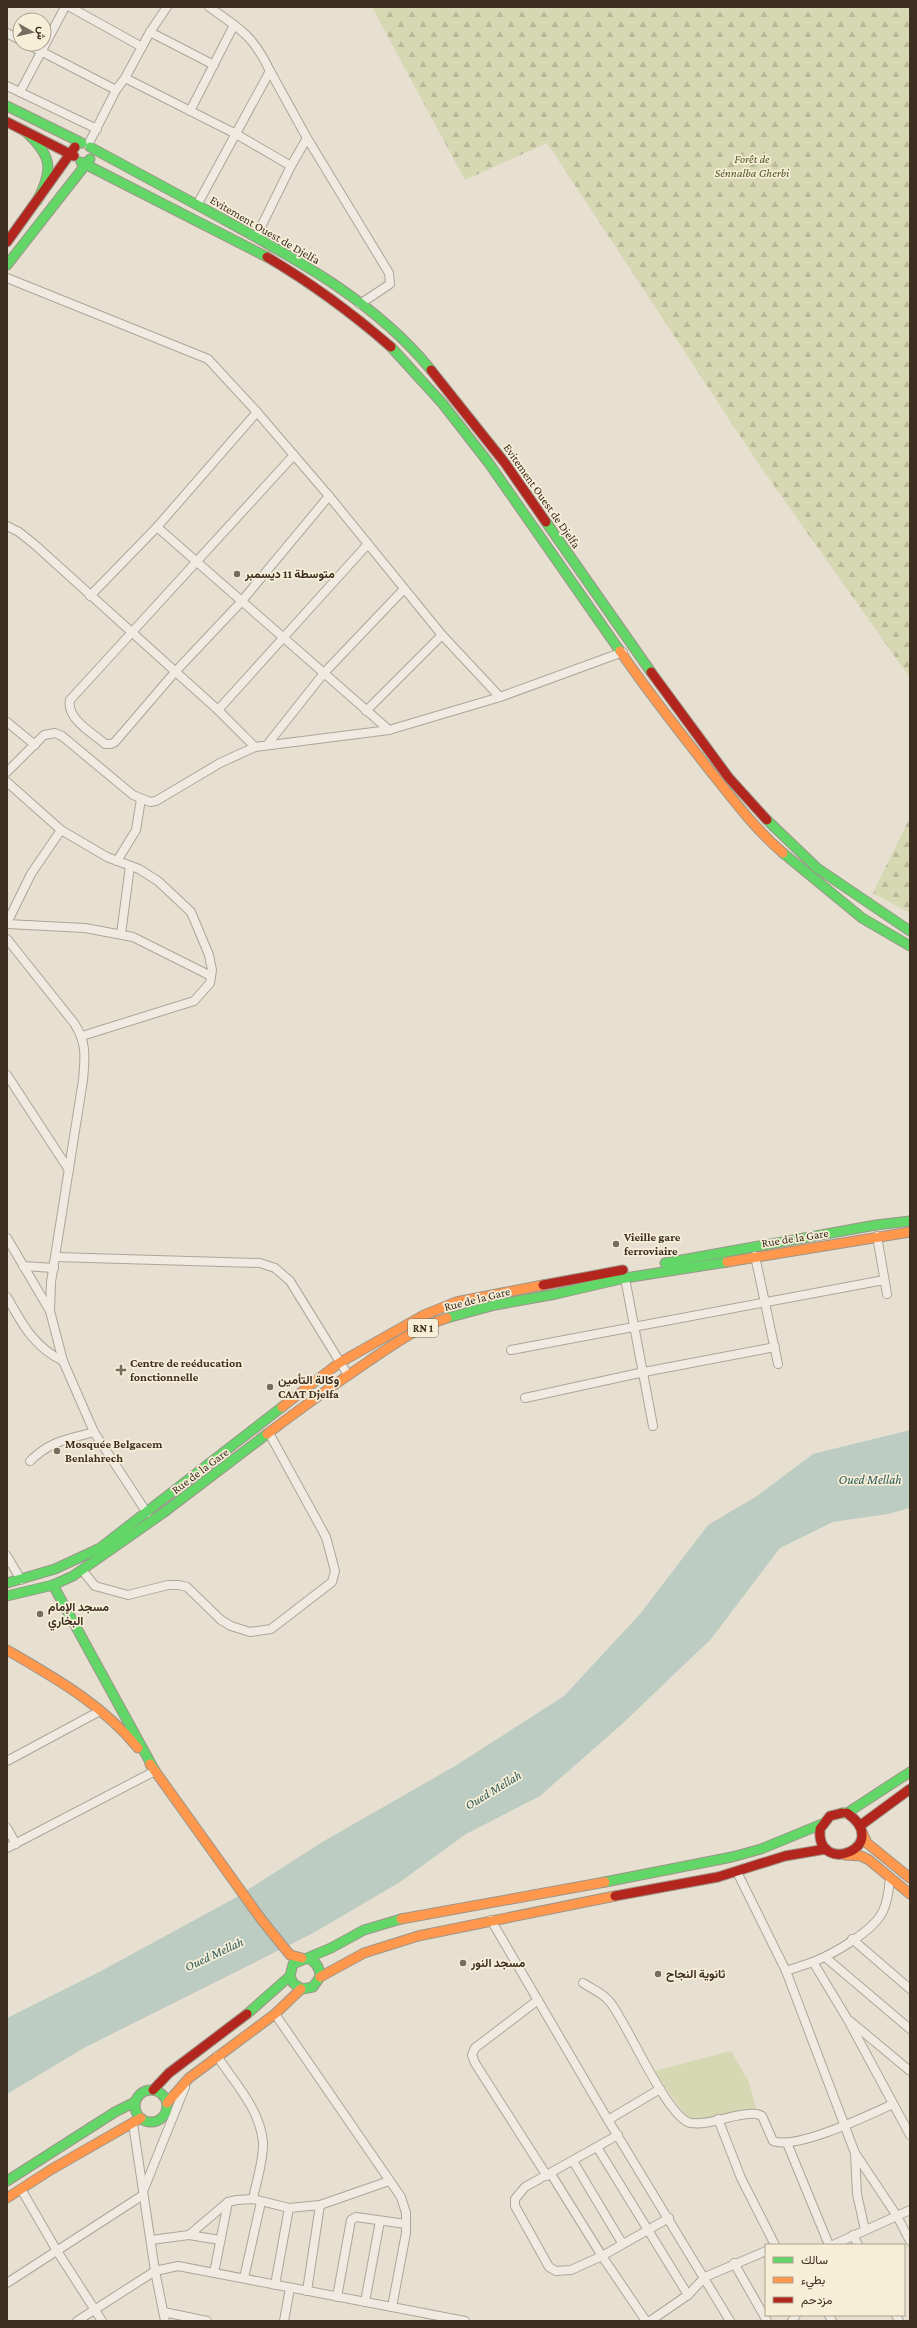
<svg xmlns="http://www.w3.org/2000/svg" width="917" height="2328" font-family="'Crimson Pro',Vazirmatn,serif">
<defs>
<pattern id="forest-firs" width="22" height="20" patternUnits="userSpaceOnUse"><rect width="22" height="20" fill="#d6d7b3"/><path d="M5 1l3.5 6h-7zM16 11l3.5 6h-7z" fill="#b9b99a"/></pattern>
</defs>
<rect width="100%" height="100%" fill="#e7e0d1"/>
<polygon fill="#d6d7b3" points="731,2051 749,2082 756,2109 689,2120 654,2071"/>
<g fill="url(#forest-firs)">
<polygon points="372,7 910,7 910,678 760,466 547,143 465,180"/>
<polygon points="910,817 910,913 873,893"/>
</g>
<polygon fill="#bcccc2" points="910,1430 910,1508 888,1514 833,1522 780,1548 711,1639 621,1725 540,1796 466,1834 400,1882 315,1932 84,2048 7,2094 7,2018 101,1971 235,1898 324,1841 455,1766 564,1696 640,1614 708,1525 757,1496 813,1454"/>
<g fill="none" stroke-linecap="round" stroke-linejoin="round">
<g stroke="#ada599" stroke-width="10">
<g id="street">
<polyline points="70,7 142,47"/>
<path d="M 209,7 C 240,29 253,35 270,71"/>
<polyline points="150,32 214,65"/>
<polyline points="7,33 20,40"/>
<polyline points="27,44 116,90"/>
<polyline points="125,78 236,134 291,166"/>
<polyline points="7,86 97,129"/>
<polyline points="20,92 65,7"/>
<polyline points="190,111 234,25"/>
<polyline points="88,145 116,90 125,78 150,32 167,7"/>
<polyline points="197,205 270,71 307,138 389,273 390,284 360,304"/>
<polyline points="256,237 291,166 307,138"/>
<polyline points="7,278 208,359 257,412 329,496 442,635 500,697"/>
<path d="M 294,455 L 70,700 C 66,719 93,733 105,744 L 111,744 L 115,742 L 175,672 L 241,602 L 329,496"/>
<polyline points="7,526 19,532 34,544 218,710 255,747"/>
<polyline points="157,527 389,730"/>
<polyline points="90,596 157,527 257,412"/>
<polyline points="218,710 367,545"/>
<polyline points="366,711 442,635"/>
<polyline points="7,722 35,745"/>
<polyline points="267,745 324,673 404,589"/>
<polyline points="7,772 44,735 55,733 62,736 133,795 150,802 156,801 220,763 255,747 389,730 500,697 623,652"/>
<polyline points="7,782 61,830 107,857 139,869 158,881 191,912 209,955 212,970 210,983 194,1001 82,1036"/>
<polyline points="117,861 136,830 141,799"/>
<polyline points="7,923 31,874 61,830"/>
<polyline points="7,924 85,928 133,937 211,976"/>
<polyline points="121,934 130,866"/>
<path d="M 7,939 L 74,1023 C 87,1043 85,1056 83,1080 L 51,1282 L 50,1311 L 63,1361 L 94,1432 L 147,1513"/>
<polyline points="7,1075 69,1170"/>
<polyline points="877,1236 887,1294"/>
<polyline points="7,1238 50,1311"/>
<polyline points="755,1256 778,1364"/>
<polyline points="56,1257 260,1263 275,1268 290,1281 348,1375"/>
<polyline points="23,1266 54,1268"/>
<polyline points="625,1278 653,1426"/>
<path d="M 7,1297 C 22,1324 34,1347 63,1361"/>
<polyline points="511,1350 884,1280"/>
<polyline points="525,1398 644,1372 775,1347"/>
<path d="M 30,1461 C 52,1440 66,1440 94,1432"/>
<polyline points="7,1556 21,1580"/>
<polyline points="82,1570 95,1586 128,1595 168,1585 179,1585 187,1587 221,1620 231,1626 250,1632 271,1629 332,1582 335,1571 326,1537 269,1433"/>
<polyline points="7,1761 100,1711"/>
<polyline points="7,1828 16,1844"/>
<polyline points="7,1848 155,1771"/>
<polyline points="737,1872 786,1971 855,2153 897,2216 910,2241"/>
<polyline points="491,1920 608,2120 730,2321"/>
<polyline points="852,1939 910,1989"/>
<polyline points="825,1957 910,2029"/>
<path d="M 813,1962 C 833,1954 874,1931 883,1911 C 888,1901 889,1889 890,1878"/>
<polyline points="786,1971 813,1962 848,2020 910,2135"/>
<path d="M 583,1983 C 592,1989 603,1993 610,2002 C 627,2023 668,2120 691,2123 C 712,2126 735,2112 757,2114 L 762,2116 L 773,2141 C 797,2150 869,2115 893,2104"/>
<polyline points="538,2000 475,2048 472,2055 475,2063 547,2176"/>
<polyline points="275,2014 401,2197 406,2213 406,2233 392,2307"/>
<polyline points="850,2021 910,2071"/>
<path d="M 217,2056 C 234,2082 260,2109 263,2142 C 264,2160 256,2182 253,2199"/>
<polyline points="718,2119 741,2178 775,2245"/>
<polyline points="608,2120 660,2089"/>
<polyline points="133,2124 155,2271 165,2321"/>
<polyline points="618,2135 525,2187 515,2199 515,2206 549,2267 556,2271 571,2270 602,2256 669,2218"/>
<polyline points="787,2143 829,2245"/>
<polyline points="597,2147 688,2295"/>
<polyline points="855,2153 857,2194 865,2230"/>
<polyline points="573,2161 622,2243"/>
<polyline points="551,2174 602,2256 646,2321"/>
<polyline points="21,2189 57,2251 102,2321"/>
<polyline points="144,2189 185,2087"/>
<polyline points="189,2235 220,2240"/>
<polyline points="853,2235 858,2245"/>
<polyline points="151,2240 189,2235 228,2202 237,2200 253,2199 289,2208"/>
<polyline points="833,2245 910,2210"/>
<polyline points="734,2263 767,2321"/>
<polyline points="214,2273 228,2202"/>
<polyline points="244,2278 261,2202"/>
<polyline points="7,2283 143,2195"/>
<polyline points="275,2285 289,2208 320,2205 389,2181"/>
<polyline points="307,2291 320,2205"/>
<polyline points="337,2297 351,2220 356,2217 406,2224"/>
<polyline points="365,2302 380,2221"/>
<polyline points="164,2312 207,2321"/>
<polyline points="829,2315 832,2321"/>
<polyline points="896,2315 899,2321"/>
<polyline points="77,2321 155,2271 178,2266 465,2321"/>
<polyline points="284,2321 290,2288"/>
<polyline points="650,2321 688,2295 705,2277 766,2251"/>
<polyline points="792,2321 796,2315"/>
</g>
</g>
<g stroke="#9c958a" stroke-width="11">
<g id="fast">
<polyline points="7,106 82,143"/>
<path d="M 25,131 C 52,156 54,168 37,201"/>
<path d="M 90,147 C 134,171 179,195 223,219 C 298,260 377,303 431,370"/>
<polyline points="81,162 267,257"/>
<polyline points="7,265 90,159"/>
<polyline points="391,347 442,403 488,462 620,651"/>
<polyline points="546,522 651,672"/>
<polyline points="767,820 817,868 910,931"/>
<polyline points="783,853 862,918 910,946"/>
<polyline points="665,1263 876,1225 910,1221"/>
<polyline points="447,1318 495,1305 556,1294 625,1278 727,1262"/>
<polyline points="7,1583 55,1569 100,1548 282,1407"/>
<polyline points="53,1585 155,1771"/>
<polyline points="7,1596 53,1585 73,1576 163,1513 267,1434"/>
<polyline points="842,1813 847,1813 910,1772"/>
<polyline points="605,1882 732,1857 761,1849 822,1824"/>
<path d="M 307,1958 C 316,1961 320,1967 320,1977 L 313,1987 L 302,1989 L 293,1983 L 290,1976 L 293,1964 L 331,1948 L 364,1930 L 401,1919"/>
<polyline points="247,2014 290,1976"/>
<circle cx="151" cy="2106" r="16"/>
<polyline points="7,2181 115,2112 135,2102"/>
</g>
</g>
<g stroke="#9c958a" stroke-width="11">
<g id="slow">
<path d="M 620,651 C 648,692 678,730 708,768 C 731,797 754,828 783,853"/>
<polyline points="727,1262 910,1232"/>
<polyline points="282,1407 339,1363 424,1315 456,1302 543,1285"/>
<path d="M 267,1434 C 301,1408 335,1384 369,1361 C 394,1344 418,1327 447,1318"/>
<path d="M 7,1650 C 55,1678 102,1704 138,1748"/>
<polyline points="150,1764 261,1919 290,1955 302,1958"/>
<polyline points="862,1832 867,1843 910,1878"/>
<polyline points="845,1855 861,1856 869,1860 910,1894"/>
<polyline points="401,1919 605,1882"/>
<polyline points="320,1977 364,1953 418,1936 615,1896"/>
<polyline points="167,2103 189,2078 275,2014 301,1989"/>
<polyline points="7,2198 52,2169 141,2118"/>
</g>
</g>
<g stroke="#9c958a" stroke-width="11">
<g id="jam">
<polyline points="7,122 74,156"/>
<polyline points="7,242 75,147"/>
<path d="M 267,257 C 311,283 352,313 391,347"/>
<polyline points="431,370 505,463 546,522"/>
<polyline points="651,672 729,778 767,820"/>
<polyline points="543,1285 623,1270"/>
<path d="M 842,1813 L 830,1816 L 820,1829 C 816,1878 894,1846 847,1813"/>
<polyline points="861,1825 910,1789"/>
<polyline points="615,1896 718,1877 785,1856 826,1849"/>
<polyline points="153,2090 169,2073 247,2014"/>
</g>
</g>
<use href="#street" stroke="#efebe3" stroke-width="8"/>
<use href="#fast" stroke="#63d668" stroke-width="9"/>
<use href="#slow" stroke="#ff974d" stroke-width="9"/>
<use href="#jam" stroke="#b3261e" stroke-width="9"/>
</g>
<g fill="#786c5e" stroke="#f7eed8" stroke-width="1.5">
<circle cx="237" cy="574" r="4"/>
<circle cx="616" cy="1244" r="4"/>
<path d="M119 1364h4v4h4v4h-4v4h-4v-4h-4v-4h4z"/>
<circle cx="270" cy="1387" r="4"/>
<circle cx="57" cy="1451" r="4"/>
<circle cx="40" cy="1614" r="4"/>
<circle cx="463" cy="1963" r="4"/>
<circle cx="658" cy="1974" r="4"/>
</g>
<g text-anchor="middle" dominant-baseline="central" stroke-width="3.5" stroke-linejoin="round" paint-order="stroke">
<rect fill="#f7eed8" stroke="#756857" stroke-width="1" x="408" y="1319" width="30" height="18" rx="3"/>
<g font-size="11" font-weight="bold" fill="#3d2e20">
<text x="423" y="1328">RN 1</text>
</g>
<g font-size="12" font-style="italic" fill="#4d5a26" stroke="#f7eed8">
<text x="752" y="159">Forêt de<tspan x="752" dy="14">Sénnalba Gherbi</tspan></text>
</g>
<g font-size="12" fill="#3d2e20" stroke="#f7eed8">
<text transform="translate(265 230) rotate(30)">Evitement Ouest de Djelfa</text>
<text transform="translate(542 496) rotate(55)">Evitement Ouest de Djelfa</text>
<text transform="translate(795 1238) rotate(-9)">Rue de la Gare</text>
<text transform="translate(477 1299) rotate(-14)">Rue de la Gare</text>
<text transform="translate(200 1471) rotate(-37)">Rue de la Gare</text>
</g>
<g font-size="12" font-weight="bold" fill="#3d2e20" stroke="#f7eed8" text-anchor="start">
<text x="245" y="574">متوسطة 11 ديسمبر</text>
<text x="624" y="1237">Vieille gare<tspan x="624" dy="14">ferroviaire</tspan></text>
<text x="130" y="1363">Centre de reéducation<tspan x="130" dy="14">fonctionnelle</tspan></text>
<text x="278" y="1380">وكالة التأمين<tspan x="278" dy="14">CAAT Djelfa</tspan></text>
<text x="65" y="1444">Mosquée Belgacem<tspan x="65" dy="14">Benlahrech</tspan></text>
<text x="48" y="1607">مسجد الإمام<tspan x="48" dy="14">البخاري</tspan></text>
<text x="471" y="1963">مسجد النور</text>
<text x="666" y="1974">ثانوية النجاح</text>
</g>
<g font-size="13" font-style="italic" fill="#2f5d5a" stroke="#f7eed8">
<text x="870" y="1479">Oued Mellah</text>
<text transform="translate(493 1790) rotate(-31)">Oued Mellah</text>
<text transform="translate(214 1954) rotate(-25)">Oued Mellah</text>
</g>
</g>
<rect width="917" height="2328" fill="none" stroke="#3d2e20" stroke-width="16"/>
<rect x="765" y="2244" width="140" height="72" fill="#f7eed8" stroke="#ada18e"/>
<rect x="773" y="2257" width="20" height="6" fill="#63d668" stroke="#ada18e"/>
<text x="801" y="2264" font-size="12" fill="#3d2e20">سالك</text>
<rect x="773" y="2277" width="20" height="6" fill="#ff974d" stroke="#ada18e"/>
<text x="801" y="2284" font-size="12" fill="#3d2e20">بطيء</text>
<rect x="773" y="2297" width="20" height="6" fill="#b3261e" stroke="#ada18e"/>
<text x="801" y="2304" font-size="12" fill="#3d2e20">مزدحم</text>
<g transform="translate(32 32) rotate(98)"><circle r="19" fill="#f7eed8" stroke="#ada18e"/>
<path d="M0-3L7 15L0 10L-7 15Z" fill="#786c5e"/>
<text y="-6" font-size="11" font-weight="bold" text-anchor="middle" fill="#3d2e20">ش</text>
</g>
</svg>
